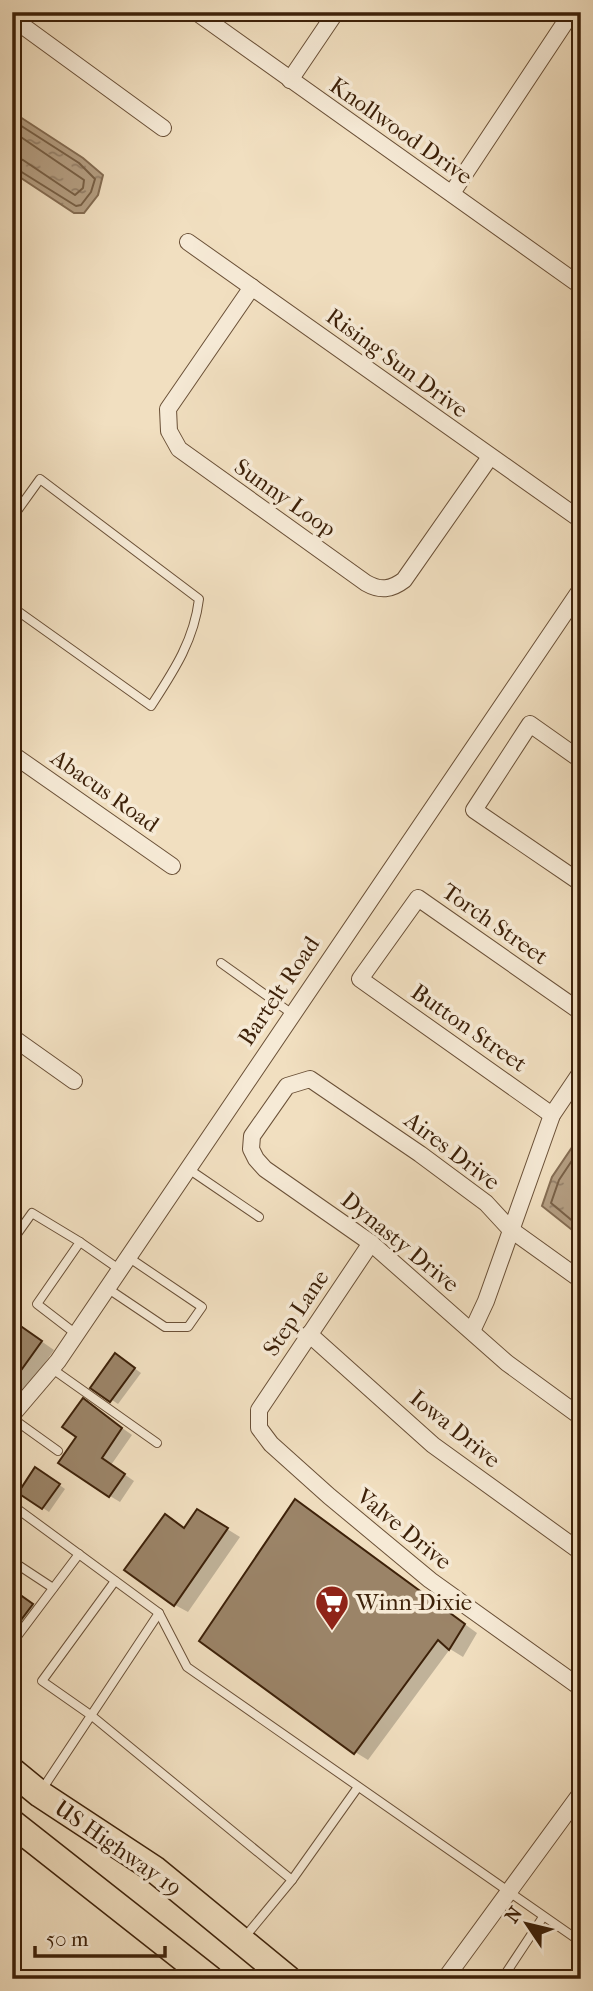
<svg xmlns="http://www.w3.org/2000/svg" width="593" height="1991" font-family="'IM FELL French Canon',serif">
<defs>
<pattern id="water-ripples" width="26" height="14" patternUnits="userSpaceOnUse" patternTransform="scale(1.75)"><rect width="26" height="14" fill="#b49e82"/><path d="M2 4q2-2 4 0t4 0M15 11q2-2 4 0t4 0" fill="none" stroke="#948069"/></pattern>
</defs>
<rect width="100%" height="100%" fill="#f1dfc0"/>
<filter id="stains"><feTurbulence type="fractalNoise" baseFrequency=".00286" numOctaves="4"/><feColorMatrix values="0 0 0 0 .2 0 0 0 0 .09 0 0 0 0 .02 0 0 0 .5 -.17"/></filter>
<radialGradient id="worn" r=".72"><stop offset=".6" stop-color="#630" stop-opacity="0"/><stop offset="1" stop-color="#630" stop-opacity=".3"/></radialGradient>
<g fill="url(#water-ripples)" stroke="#846c52" stroke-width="2">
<polygon points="14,113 83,158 103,175 98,195 84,213 74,213 12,172"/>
<polygon points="581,1134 581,1237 542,1206 552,1177"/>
</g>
<g fill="#0003">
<polygon points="12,1321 54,1350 23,1394 12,1388"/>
<polygon points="122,1359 141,1373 118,1404 93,1387"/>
<polygon points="93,1407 132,1435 111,1465 134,1481 120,1502 110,1496 78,1436"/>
<polygon points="43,1473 65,1489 49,1512 43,1508"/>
<polygon points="295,1501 477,1633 463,1657 450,1649 368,1760 355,1752"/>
<polygon points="166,1516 186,1529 211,1519 240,1537 188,1612 175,1605"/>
<polygon points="12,1589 42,1611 28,1630 18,1624"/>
<polygon points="556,1969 566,1975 572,1979 549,1979"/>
</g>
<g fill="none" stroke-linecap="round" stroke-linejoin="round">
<g stroke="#786046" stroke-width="2">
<polyline points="12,120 79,163 95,179 91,192 81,205 76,206 12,166"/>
<polyline points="12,131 84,180 83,188 75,195 23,160 12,157"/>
<polyline points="581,1147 559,1180 551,1203 581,1228"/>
</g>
</g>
<g fill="#9b8468" stroke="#3d2109" stroke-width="2">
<polygon points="12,1320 42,1341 12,1383"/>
<polygon points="115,1353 135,1368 110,1402 90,1388"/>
<polygon points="83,1398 122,1428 102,1458 125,1474 109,1497 58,1463 76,1437 62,1427"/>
<polygon points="35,1467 60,1484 42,1509 18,1493"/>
<polygon points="295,1499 465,1624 449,1650 438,1640 354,1754 199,1641"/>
<polygon points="197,1509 228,1528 174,1606 124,1570 165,1514 184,1528"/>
<polygon points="12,1589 33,1604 12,1632"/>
</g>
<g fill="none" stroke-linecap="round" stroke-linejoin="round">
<g stroke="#6a5037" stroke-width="10">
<g id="service">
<path d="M 12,518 L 40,479 L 199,599 C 194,641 173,672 151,706 L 12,607"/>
<polyline points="221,963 291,1013"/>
<polyline points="187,1168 259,1217"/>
<polyline points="12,1241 32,1213 80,1242 37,1304 76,1334"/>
<polyline points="80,1242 119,1269"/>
<polyline points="107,1288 165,1327 188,1327 202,1307 128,1257"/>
<polyline points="51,1368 157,1443"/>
<polyline points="12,1418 58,1451"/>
<polyline points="12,1505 159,1613 187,1667 581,1942"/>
<polyline points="12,1561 53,1588"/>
<polyline points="115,1581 42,1681 92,1716 292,1880"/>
<polyline points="12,1643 79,1554"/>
<polyline points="41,1791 159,1613"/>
<polyline points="244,1938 292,1880 358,1787"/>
<polyline points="502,1979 543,1917"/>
</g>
</g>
<g stroke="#6a5037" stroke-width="18">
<g id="minor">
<polyline points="196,12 581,286"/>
<polyline points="12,18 163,128"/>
<polyline points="290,80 336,12"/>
<polyline points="452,193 572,12"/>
<polyline points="188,242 581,520"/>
<path d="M 252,287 L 168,409 L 169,431 L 179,449 L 366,583 C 380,591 391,590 404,580 L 490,457"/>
<polyline points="12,754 172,866"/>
<polyline points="581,760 530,724 474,810 581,883"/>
<polyline points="12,1037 74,1081"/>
<polyline points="552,1115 360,979 418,898 581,1012"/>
<polyline points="371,1243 259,1410 259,1428 271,1444 329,1496 430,1580 581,1688"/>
<polyline points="581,1280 510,1229 486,1203 420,1154 310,1079 287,1086 252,1136 251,1149 256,1159 265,1169 371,1243 507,1363 581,1417"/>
<polyline points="472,1331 486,1301 552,1115 581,1072"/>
<polyline points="309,1334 433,1445 581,1552"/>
<polyline points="12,1415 58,1361 581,589"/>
<polyline points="445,1979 581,1793"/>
</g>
</g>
<g stroke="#3d2109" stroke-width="29">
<g id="trunk">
<polyline points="12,1771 40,1794 154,1869 288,1979"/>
<polyline points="12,1823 210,1979"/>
</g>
</g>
<use href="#service" stroke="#f6ead6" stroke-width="8"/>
<use href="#minor" stroke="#f6ead6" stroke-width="16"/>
<use href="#trunk" stroke="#f1dfc0" stroke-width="26"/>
</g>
<defs>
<g id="supermarket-pin" transform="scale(1.75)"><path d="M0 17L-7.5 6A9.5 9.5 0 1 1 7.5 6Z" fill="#8f2418" stroke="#f6ead6"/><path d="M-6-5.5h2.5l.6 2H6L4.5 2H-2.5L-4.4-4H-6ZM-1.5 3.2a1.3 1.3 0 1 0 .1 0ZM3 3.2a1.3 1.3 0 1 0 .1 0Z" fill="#fff"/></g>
</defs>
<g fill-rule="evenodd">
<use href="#supermarket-pin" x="332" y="1602"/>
</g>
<g text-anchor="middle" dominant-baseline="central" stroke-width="7" stroke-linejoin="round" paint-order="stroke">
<g font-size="23" fill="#3d2109" stroke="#f6ead6">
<text transform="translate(401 131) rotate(35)">Knollwood Drive</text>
<text transform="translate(397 363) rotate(36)">Rising Sun Drive</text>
<text transform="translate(285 498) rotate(35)">Sunny Loop</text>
<text transform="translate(105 791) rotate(35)">Abacus Road</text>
<text transform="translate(495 924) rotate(35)">Torch Street</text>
<text transform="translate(279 991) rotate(-56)">Bartelt Road</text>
<text transform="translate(469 1028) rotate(35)">Button Street</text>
<text transform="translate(452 1151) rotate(37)">Aires Drive</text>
<text transform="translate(400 1242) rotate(39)">Dynasty Drive</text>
<text transform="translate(296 1313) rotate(-56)">Step Lane</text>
<text transform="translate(455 1429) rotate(39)">Iowa Drive</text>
<text transform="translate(404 1529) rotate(39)">Valve Drive</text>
<text transform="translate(118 1848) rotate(35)">US Highway 19</text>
</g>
<g font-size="23" fill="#3d2109" stroke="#f6ead6" text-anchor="start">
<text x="356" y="1602">Winn-Dixie</text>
</g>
</g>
<rect width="593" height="1991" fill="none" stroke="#f1dfc0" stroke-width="42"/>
<rect x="14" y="14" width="565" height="1963" fill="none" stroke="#3d2109" stroke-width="3.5"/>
<rect x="21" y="21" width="551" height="1949" fill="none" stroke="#3d2109" stroke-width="2"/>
<g transform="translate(527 1924) rotate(305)" stroke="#f6ead6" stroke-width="5" paint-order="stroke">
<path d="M0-5L12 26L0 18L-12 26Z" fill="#3d2109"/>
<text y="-10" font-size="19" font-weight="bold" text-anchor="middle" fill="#3d2109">N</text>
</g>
<path d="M35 1946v10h130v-10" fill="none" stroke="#3d2109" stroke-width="3.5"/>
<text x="46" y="1946" font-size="21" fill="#3d2109" stroke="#f6ead6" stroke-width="5" paint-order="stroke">50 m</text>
<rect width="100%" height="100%" filter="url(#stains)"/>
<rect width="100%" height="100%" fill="url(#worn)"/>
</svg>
